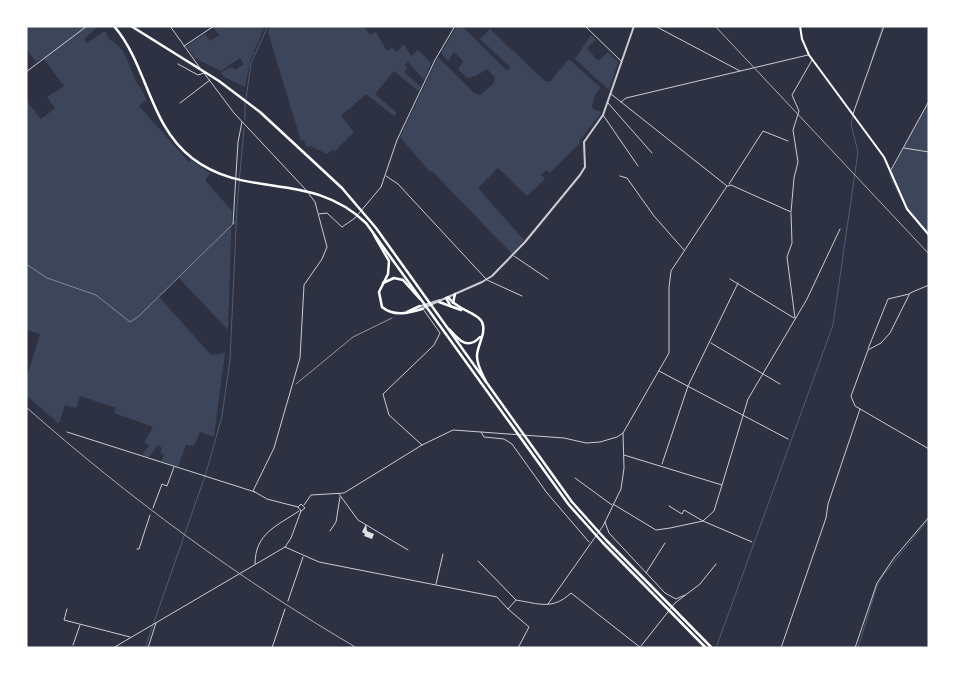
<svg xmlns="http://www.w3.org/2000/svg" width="955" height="674" font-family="Manrope,sans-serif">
<rect width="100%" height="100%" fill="#2d3142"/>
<g fill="#3c4559">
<path d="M 26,26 L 98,26 L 84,39 L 87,43 L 103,32 L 106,32 L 109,39 C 126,48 128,63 135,79 C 138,86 144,91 146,100 L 139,106 L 189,162 L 191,160 L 210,173 L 205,180 L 232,211 L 228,330 L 179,278 L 159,297 L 211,355 L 225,353 L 214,437 L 200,432 L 194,446 L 186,445 L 178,467 L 161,461 L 164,455 L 160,453 L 162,448 L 158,445 L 149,457 L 142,455 L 149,446 L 144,442 L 153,427 L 114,413 L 116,408 L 80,396 L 76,408 L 65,405 L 59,424 L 26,395 L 26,380 L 40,334 L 26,330 L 26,100 L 41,119 L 55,108 L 47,97 L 64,86 L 43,58 L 36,62 L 26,48 Z"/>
<polygon points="216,26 265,26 250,61 245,87 223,76 221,72 232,67 235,70 244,64 240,58 221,71 195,58 186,46 205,34 210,41 219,35 214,28"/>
<polygon points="270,26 364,26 370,35 376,32 387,51 392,48 397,52 404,44 411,56 418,50 431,63 424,80 408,62 405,65 407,68 404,72 421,87 418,91 394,71 375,94 397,113 394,116 366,94 341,116 354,132 334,152 332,150 327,154 311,146 306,147 304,140 301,141 268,32"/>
<polygon points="457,26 464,28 506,70 511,68 480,39 490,29 545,81 550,82 567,61 570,60 601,88 596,93 592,106 593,109 601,112 599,116 579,141 580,143 550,173 546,170 541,175 545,179 527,196 498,168 478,188 524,240 512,254 432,171 430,172 400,137 438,57 474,93 480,95 493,84 495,78 487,69 476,76 467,78 458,69 463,61 454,52 448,61 441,53"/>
<polygon points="591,35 596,40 587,48 598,61 608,52 618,62 609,90 575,59"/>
<path d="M 929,100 L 929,237 C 909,216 901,200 889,176 Z"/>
</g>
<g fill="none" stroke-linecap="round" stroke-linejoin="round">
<g stroke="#4f5d75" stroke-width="1">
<polyline points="872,59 883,26"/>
<polyline points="246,99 251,63 268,26"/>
<polyline points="245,120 245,103"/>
<polyline points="145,648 206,473 222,416 230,360 237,206 244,128"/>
<polyline points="716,648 833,325 858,152 851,124 854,112"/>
<polyline points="858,648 877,586 884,574 929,519"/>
</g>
</g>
<polygon fill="#e0e0e3" points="366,524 367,531 374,534 372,539 364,536 365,534 362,532"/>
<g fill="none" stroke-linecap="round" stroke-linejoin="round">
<polyline stroke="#fff" stroke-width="0.5" points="296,384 353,337 392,318"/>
<polyline stroke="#caccd0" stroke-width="0.5" points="26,264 47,278 96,295 130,322 139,316 235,222"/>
<g stroke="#caccd0" stroke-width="1">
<polyline points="170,26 200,68"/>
<polyline points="585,26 621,61"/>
<polyline points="655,26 740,71"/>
<polyline points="184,46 214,26"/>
<polyline points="178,64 198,75 204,73"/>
<polyline points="26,72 87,26"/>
<polyline points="204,73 234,113 307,191"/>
<polyline points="611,94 727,186"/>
<polyline points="621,102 626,98 808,55"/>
<polyline points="180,103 210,80"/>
<polyline points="608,103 652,153"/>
<polyline points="853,114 884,26"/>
<polyline points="603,115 638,166"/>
<polyline points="904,148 929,152"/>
<polyline points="891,170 929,101"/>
<polyline points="386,176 398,184 487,280 522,296"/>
<polyline points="620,176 627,178 654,216 684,250"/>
<polyline points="729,184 763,131 788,141"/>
<polyline points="728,186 731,185 791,212 794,178 798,162 793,130 799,111 792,95 812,60"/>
<polyline points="791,213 792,243 787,257 795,318"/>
<polyline points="319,214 327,213 342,227 355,218 381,187 397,140 435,60 455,26"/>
<polyline points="233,224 238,142 242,122"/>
<polyline points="514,256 548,279"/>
<polyline points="730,279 794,318"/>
<polyline points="929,285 910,293 890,333 881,343 868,350 851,396 855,406 929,449"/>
<polyline points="711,343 780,384"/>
<polyline points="868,349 888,299 909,294"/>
<polyline points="659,371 788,439"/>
<polyline points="67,432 255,492"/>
<polyline points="481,432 484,437 504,439 512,444 547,493 589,542"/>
<polyline points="422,445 389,415 383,394 434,345 440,333 423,309"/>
<polyline points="662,464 688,386 738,283"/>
<polyline points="575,478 612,505"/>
<polyline points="722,485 748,399 807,299 840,229"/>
<polyline points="339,494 358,520 408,550"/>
<polyline points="613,504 656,530 670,528 703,521 714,511 722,485 624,455"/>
<polyline points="304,505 311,495 344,493 422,445 453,430 564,438 586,443 600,442 617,437 623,433 669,353 669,287 671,271 727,186"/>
<polyline points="669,506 682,514 684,510 703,521 752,542"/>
<polyline points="298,507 301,504 305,508 301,511 298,507 267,499 253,491 274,448 300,358 304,285 322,259 327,247 315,202 309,194"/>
<polyline points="153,508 162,484 167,486 174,467"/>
<polyline points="605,522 609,533 665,593 676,599 685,595"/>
<polyline points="330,531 336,522 340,497"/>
<path d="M 285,547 L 319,562 L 497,597 L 508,609 L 516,600 C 540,604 553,610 571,593 L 641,648"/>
<polyline points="137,549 139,549 150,515"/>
<polyline points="478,561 516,600"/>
<path d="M 255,564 C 255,533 277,526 299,511"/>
<polyline points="646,573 665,543"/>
<polyline points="436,584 443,554"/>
<polyline points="288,601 303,557"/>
<polyline points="548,604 603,526 621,489 624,468 623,433"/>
<polyline points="67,609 64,620 130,637"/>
<polyline points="508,609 529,627 518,648"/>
<polyline points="73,645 80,625"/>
<polyline points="641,646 675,603 700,584 716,564"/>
<polyline points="113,648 285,547 291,538 301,511"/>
<polyline points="148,648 156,623"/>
<polyline points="272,648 285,609"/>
<polyline points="781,648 826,518 828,504 860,409"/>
<polyline points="855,648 877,583 894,558 929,517"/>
</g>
<g stroke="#caccd0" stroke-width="2">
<polyline points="421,306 440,300"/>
<polyline points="421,309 482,282 492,276 525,242 580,175 585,167 584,142 603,115 634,26"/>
</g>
<polyline stroke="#fff" stroke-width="2" points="800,26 802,39 809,55 884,157 907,209 929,235"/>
<g stroke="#fff" stroke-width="2.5">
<path d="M 114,26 C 148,66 149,125 192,158 C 246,200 311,170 366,223 L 569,505 L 603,543 L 706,648"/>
<polyline points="131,26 219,81 260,112 342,188 376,228 572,502 606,540 712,648"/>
<path d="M 374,235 L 389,261 L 388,274 L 379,292 L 382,307 C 394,317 409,313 422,309"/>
<polyline points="383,283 394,278 403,280 420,299"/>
<path d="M 448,297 C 458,311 477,312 482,322 C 487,333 477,345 477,356 C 477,366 482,373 486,382"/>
<polyline points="446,298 450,305"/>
<polyline points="439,302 461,310"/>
<polyline points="453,303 455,294"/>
<polyline points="407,312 420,306"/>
<path d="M 449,329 C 458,339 467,351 480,337"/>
</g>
<g stroke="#abadb3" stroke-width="1">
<polyline points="715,26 929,254"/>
<path d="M 26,407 C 129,498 239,579 357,648"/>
</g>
</g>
<rect width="955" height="674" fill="none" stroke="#ffffff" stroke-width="55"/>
</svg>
